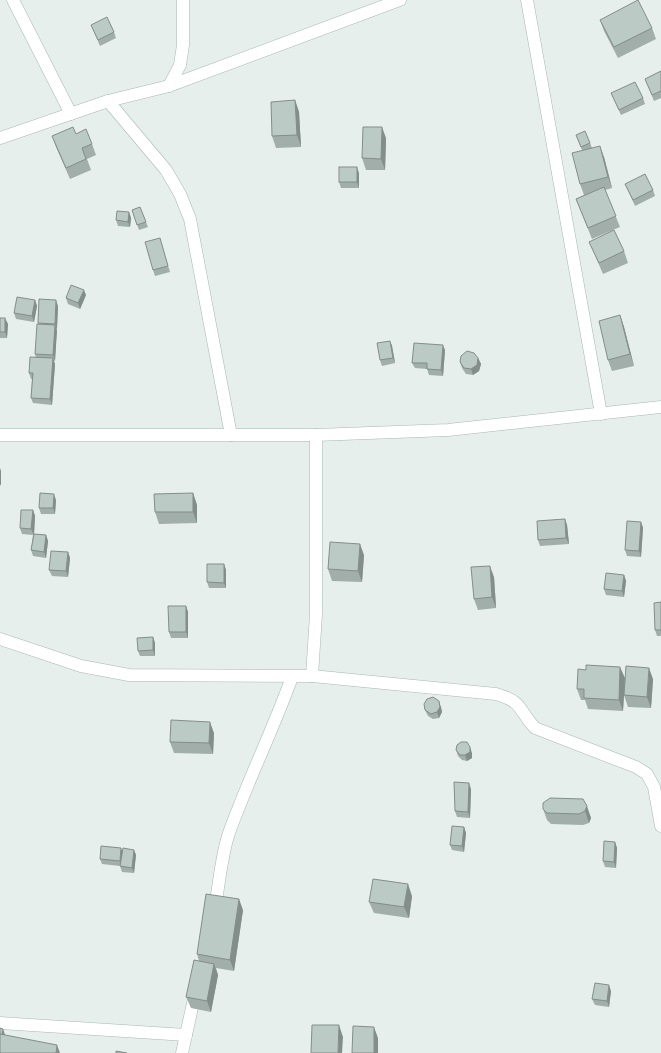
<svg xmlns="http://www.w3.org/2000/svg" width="661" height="1053" font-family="'IBM Plex Sans',sans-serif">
<rect width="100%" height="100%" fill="#e6efeb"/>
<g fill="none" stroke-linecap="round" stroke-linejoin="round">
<g stroke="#a8b8b2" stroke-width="13">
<g id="minor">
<polyline points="13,0 71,114"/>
<polyline points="527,0 601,414"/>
<polyline points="169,86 180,65 183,45 183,0"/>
<polyline points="108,101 166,170 180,194 190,219 231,435"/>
<polyline points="0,138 108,101 169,86 400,0"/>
<path d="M 0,639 L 81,666 L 129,675 L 312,676 L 496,694 C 524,702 518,710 535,728 L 636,767 L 647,774 L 654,787 L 661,826"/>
<polyline points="312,676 316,614 316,435"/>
<path d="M 214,912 C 219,887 221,856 229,833 C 248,780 273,730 292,677"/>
<polyline points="0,1023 186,1035"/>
<polyline points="182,1053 195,994"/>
</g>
</g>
<g stroke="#a8b8b2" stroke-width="13">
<polyline id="tertiary" points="0,435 316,435 448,430 661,407"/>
</g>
<use href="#minor" stroke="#fff" stroke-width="12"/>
<use href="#tertiary" stroke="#fff" stroke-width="12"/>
</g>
<g fill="#a1aea9">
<polygon points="600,20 652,28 656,39 618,58 604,31"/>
<polygon points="91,25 114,32 116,38 100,46"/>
<polygon points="661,71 661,98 654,101 645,79"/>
<polygon points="611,93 643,98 645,104 621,115"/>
<polygon points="295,100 299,112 301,147 276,148 272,136"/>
<polygon points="76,134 92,144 96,155 87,159 91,170 70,179 56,147 52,136"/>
<polygon points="576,135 590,143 592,148 604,157 612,188 605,190 620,227 592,239 576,199 584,195 580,184 582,150"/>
<polygon points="386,138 385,170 366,170 362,158"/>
<polygon points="359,173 359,188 341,188 339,182"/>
<polygon points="625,184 653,190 655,196 635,206"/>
<polygon points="140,207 148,227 139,230 132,210"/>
<polygon points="129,212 131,218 130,227 118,226 116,220"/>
<polygon points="160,238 170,272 155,276 153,270"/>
<polygon points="589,242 624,251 628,263 603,274 594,253"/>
<polygon points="86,295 80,309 68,304 66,298"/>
<polygon points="35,300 37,306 34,322 16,319 14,313"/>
<polygon points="58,306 55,361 53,360 55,364 52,405 33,403 31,398 32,379 31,379 29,373 36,358 35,354 38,324 38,323"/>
<polygon points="620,315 624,327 634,366 612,371 608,360"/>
<polygon points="0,318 8,324 7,338 0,338"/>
<polygon points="390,341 392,346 395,363 382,366 380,360"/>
<polygon points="445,350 443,376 429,375 427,369 415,368 412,363"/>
<polygon points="478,358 481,364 479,371 473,375 466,374 462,368 460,362"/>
<polygon points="193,493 197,505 197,523 159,524 155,512"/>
<polygon points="56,500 55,514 41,514 39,508"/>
<polygon points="33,510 35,516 34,534 46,535 48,541 46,558 33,556 31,550 33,535 22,534 20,528"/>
<polygon points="565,519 567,525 569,544 540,546 538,540"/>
<polygon points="641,522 643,528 641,557 627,556 625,550"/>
<polygon points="68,552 70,558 68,577 52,576 49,570"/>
<polygon points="364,555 362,582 332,581 328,569"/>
<polygon points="224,564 226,570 226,588 209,588 207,582"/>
<polygon points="624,575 626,581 624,597 606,595 604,589"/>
<polygon points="494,577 496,608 478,610 474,599"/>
<polygon points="661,602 661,636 657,636 655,630"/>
<polygon points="186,606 188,612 188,638 171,638 169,632"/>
<polygon points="153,637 155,643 155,656 140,656 138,651"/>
<polygon points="625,678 623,711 588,709 585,700 581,700 577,689"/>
<polygon points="653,679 651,708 628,707 624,695"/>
<polygon points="441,706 442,712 439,718 433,719 428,716 425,710"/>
<polygon points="214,733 213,754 174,753 170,742"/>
<polygon points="456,750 472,753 472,758 467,761 462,760 458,756"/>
<polygon points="471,789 470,818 457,817 455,811"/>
<polygon points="583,799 591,818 589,823 583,825 551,824 547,820 543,809"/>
<polygon points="464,827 466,833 464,852 452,850 450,845"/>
<polygon points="615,842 617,848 616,868 605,867 603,861"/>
<polygon points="122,850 134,850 136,855 134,873 122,872 120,866 102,864 100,859"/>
<polygon points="412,896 409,918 374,913 369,902"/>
<polygon points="243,910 234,971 216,968 218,975 211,1012 191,1008 186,997 199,961 197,954"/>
<polygon points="611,991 609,1007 595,1005 592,999"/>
</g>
<g fill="#838d89">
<polygon points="295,100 299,112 301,147 297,135"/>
<polygon points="382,127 386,138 385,170 381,159"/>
<polygon points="600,146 604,157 612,188 608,177"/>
<polygon points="357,167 359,173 359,188 357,182"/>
<polygon points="129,212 131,218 130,227 128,222"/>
<polygon points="84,290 86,295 80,309 78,303"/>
<polygon points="35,300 37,306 34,322 32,316"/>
<polygon points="56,300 58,306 57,330 55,324"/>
<polygon points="620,315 624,327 634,366 630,354"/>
<polygon points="5,318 8,324 7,338 5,332"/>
<polygon points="55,325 57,331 55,361 53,355"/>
<polygon points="390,341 392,346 395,363 393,358"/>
<polygon points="443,345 445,350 443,376 441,370"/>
<polygon points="53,358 55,364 52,405 50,399"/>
<polygon points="478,358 481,364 479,371 473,375 471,369"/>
<polygon points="0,468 1,471 1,486 0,484"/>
<polygon points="193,493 197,505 197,523 193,512"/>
<polygon points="54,494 56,500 55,514 53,508"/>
<polygon points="33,510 35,516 34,535 31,529"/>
<polygon points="565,519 567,525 569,544 566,538"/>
<polygon points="641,522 643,528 641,557 639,551"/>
<polygon points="46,535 48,541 46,558 44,552"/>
<polygon points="360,544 364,555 362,582 358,571"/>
<polygon points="68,552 70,558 68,577 66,571"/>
<polygon points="224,564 226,570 226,588 224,583"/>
<polygon points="490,566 494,577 496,608 492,597"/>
<polygon points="624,575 626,581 624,597 622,591"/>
<polygon points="186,606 188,612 188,638 186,632"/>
<polygon points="153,637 155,643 155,656 153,650"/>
<polygon points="620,667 625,678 623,711 619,700"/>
<polygon points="649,668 653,679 651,708 647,697"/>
<polygon points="439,701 442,712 439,718 437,712"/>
<polygon points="210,722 214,733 213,754 209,743"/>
<polygon points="470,747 472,753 472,758 467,761 465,755"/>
<polygon points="469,783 471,789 470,818 468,812"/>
<polygon points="587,806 591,818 589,823 585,811"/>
<polygon points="464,827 466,833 464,852 462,846"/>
<polygon points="615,842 617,848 616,868 614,862"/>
<polygon points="121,848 123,854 122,867 120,861"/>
<polygon points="134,850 136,855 134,873 132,868"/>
<polygon points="408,884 412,896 409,918 404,907"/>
<polygon points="239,899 243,910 234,971 230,960"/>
<polygon points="214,964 218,975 211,1012 207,1001"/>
<polygon points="609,985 611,991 609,1007 607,1001"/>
<polygon points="339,1025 343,1037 342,1053 338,1053"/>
<polygon points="374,1027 378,1038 378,1053 374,1053"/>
<polygon points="3,1029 7,1040 0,1043"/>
<polygon points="57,1045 60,1053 56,1053"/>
</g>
<g fill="#bbcac4" stroke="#838d89">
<polygon points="638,0 652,28 614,47 600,20"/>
<polygon points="107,17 114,32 98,40 91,25"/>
<polygon points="661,71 661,91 652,95 645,79"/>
<polygon points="635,82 643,98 619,110 611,93"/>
<polygon points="295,100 297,135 272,136 271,102"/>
<polygon points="73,127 76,134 86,129 92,144 82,148 86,159 66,168 52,136"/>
<polygon points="363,127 382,127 381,159 362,158"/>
<polygon points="585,131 590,143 581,147 576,135"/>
<polygon points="600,146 608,177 580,184 572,153"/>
<rect x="339" y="167" width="18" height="15"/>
<polygon points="645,174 653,190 633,200 625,184"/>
<polygon points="604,187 616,216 588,228 576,199"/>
<polygon points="140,207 146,222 137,225 132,210"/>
<polygon points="117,211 129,212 128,222 116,220"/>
<polygon points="614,230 624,251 599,263 589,242"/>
<polygon points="160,238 168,266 153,270 145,242"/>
<polygon points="71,285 84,290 78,303 66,298"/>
<polygon points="17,297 35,300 32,316 14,313"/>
<polygon points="39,299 56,300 55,324 38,323"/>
<polygon points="620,315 630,354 608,360 599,321"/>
<rect x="0" y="318" width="5" height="14"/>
<polygon points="37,324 55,325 53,355 35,354"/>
<polygon points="390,341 393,358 380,360 377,343"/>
<polygon points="414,343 443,345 441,370 427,369 427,363 412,363"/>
<polygon points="467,351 474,353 478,358 477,365 471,369 464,368 460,362 461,356"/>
<polygon points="30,357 53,358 50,399 31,398 33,373 29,373"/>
<polygon points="40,493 54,494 53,508 39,508"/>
<polygon points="193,493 193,512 155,512 154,494"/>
<polygon points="21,510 33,510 31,529 20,528"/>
<polygon points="565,519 566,538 538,540 537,521"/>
<polygon points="627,521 641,522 639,551 625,550"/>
<polygon points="34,534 46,535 44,552 31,550"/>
<polygon points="330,542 360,544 358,571 328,569"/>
<polygon points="51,551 68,552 66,571 49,570"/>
<polygon points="207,564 224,564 224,583 207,582"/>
<polygon points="490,566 492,597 474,599 471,567"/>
<polygon points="606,573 624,575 622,591 604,589"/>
<polygon points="661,602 661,630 655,630 654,603"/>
<polygon points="168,606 186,606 186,632 169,632"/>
<polygon points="153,637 153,650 138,651 137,638"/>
<polygon points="586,665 620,667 619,700 584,698 584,689 577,689 578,669 586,670"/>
<polygon points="626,666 649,668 647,697 624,695"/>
<polygon points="433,697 439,701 440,707 437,712 431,714 425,710 424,704 427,699"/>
<polygon points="171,720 210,722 209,743 170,742"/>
<polygon points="461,742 467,742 470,747 470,752 465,755 460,755 456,750 457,745"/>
<polygon points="454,782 469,783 468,812 455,811"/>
<polygon points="550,798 583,799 587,806 585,811 579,814 547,813 543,809 543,803"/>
<polygon points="452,826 464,827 462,846 450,845"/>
<polygon points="604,841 615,842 614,862 603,861"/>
<polygon points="101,846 121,848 120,861 100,859"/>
<polygon points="123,848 134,850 132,868 120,866"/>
<polygon points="373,879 408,884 404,907 369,902"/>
<polygon points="206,894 239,899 230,960 197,954"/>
<polygon points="194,960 214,964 207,1001 186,997"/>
<polygon points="595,983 609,985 607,1001 592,999"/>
<polygon points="312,1025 339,1025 338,1053 311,1053"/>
<polygon points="353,1026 374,1027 374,1053 352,1053"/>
<polygon points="0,1028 3,1029 2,1035 0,1034"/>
<polygon points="0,1034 57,1045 56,1053 0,1053"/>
<polygon points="116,1051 127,1053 116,1053"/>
</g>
</svg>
